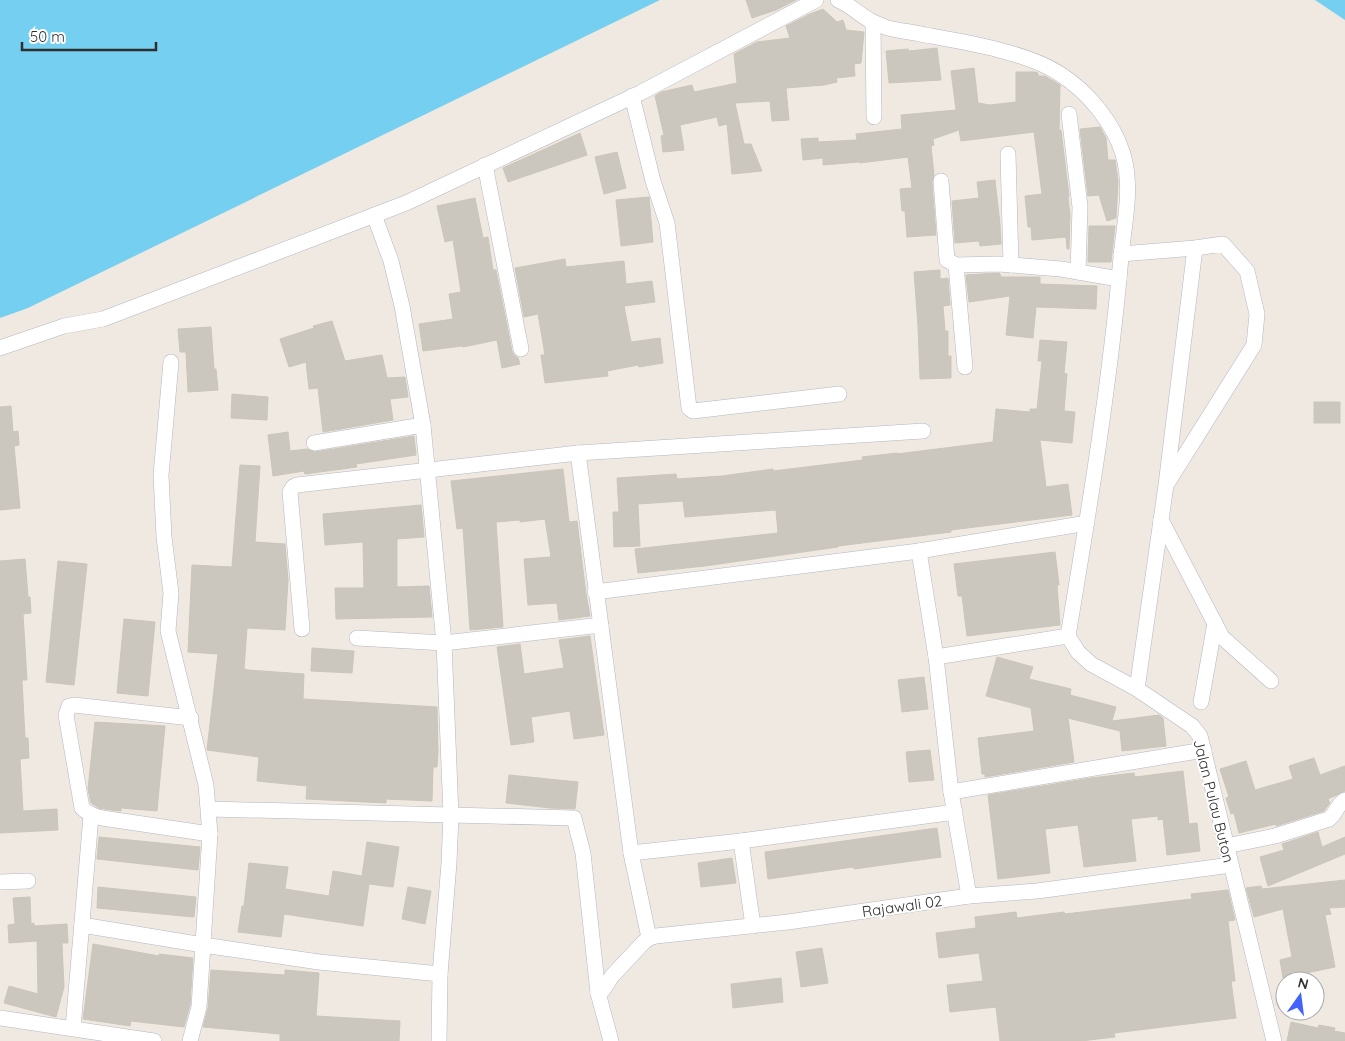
<svg xmlns="http://www.w3.org/2000/svg" width="1345" height="1041" font-family="Quicksand,sans-serif">
<rect width="100%" height="100%" fill="#efe9e1"/>
<g fill="#75cff0">
<polygon points="0,0 660,0 28,308 0,318"/>
<polygon points="1315,0 1345,0 1345,20"/>
</g>
<g fill="#cbc7bf" stroke="#cbc5ba">
<polygon points="746,0 796,0 776,10 752,18"/>
<polygon points="823,9 837,22 843,20 846,30 864,32 861,63 854,64 855,76 836,78 837,82 824,85 786,88 789,120 772,121 770,101 735,103 744,144 751,144 762,171 732,174 727,124 719,126 717,117 680,125 684,150 663,152 661,136 664,135 655,96 661,92 692,85 694,92 737,83 734,54 757,42 790,38 786,26 810,14"/>
<polygon points="937,48 941,80 889,83 886,51 908,49 909,51"/>
<polygon points="974,68 978,103 990,105 1016,102 1016,72 1035,72 1038,73 1038,76 1045,76 1060,85 1059,130 1061,130 1069,196 1068,197 1070,215 1069,249 1067,249 1066,237 1032,240 1031,227 1028,227 1025,196 1042,194 1034,132 961,141 959,130 933,139 934,145 931,146 934,175 932,182 936,235 907,237 905,211 902,211 900,189 912,188 908,157 860,163 859,162 823,165 823,158 803,160 801,139 818,138 818,142 857,140 856,134 902,129 901,115 956,110 951,71"/>
<polygon points="1100,127 1106,138 1108,160 1115,160 1118,181 1116,218 1107,221 1099,195 1088,196 1080,129"/>
<polygon points="580,133 587,155 508,182 503,168"/>
<polygon points="617,152 626,188 604,194 595,157"/>
<polygon points="995,180 1000,224 1001,244 980,246 979,241 955,243 952,201 979,198 977,182"/>
<polygon points="649,197 653,242 621,246 616,200"/>
<polygon points="475,198 483,238 488,237 493,270 496,270 512,351 514,355 518,358 520,364 502,368 497,340 463,347 462,346 423,351 419,324 453,319 449,294 461,292 453,240 445,242 437,206"/>
<polygon points="1089,226 1115,226 1111,262 1088,262"/>
<polygon points="565,259 566,267 624,261 626,284 652,281 655,302 624,306 631,342 660,338 663,363 639,367 638,365 607,371 608,376 545,383 541,355 545,355 538,314 524,317 515,268"/>
<polygon points="940,270 940,279 948,278 950,305 943,306 945,331 948,331 948,356 951,356 951,378 920,379 918,326 914,272"/>
<polygon points="999,273 1000,274 1001,277 1040,277 1040,284 1097,286 1096,309 1036,307 1033,338 1006,335 1010,296 969,302 966,275"/>
<polygon points="332,321 345,361 382,355 387,378 405,377 408,397 390,399 393,420 323,432 318,388 309,389 306,362 289,367 280,339 314,328 313,326"/>
<polygon points="211,327 214,369 216,369 218,390 188,392 186,352 180,352 178,329"/>
<polygon points="1040,340 1067,342 1064,373 1067,374 1064,411 1075,412 1072,443 1040,440 1046,487 1068,484 1072,515 951,530 951,532 838,546 838,547 705,566 638,573 635,549 778,533 776,510 685,517 683,501 638,504 640,546 614,547 613,512 619,512 617,478 676,474 677,479 722,476 773,469 773,471 863,460 862,457 897,453 897,454 993,442 996,409 1030,412 1030,409 1037,409 1042,361 1038,361"/>
<polygon points="232,394 268,397 267,420 231,418"/>
<rect x="1314" y="402" width="26" height="21"/>
<polygon points="11,406 13,432 18,431 19,445 14,446 20,508 0,510 0,407"/>
<polygon points="288,432 290,451 307,449 315,452 414,436 416,455 356,464 357,467 305,474 304,471 273,476 268,435"/>
<polygon points="240,465 260,466 255,542 285,544 288,580 285,630 247,628 244,669 248,670 304,674 303,699 437,707 438,752 437,767 433,767 432,801 386,799 386,803 306,799 307,786 257,781 259,757 207,750 218,654 188,652 192,565 232,567"/>
<polygon points="563,469 569,522 577,521 586,594 590,616 559,620 557,603 528,605 524,559 551,557 545,519 520,522 520,520 496,522 503,627 470,630 463,528 457,529 451,481"/>
<polygon points="421,505 424,537 397,539 397,587 429,586 432,617 336,619 335,588 364,588 363,542 325,545 323,514"/>
<polygon points="1055,552 1059,585 1057,585 1060,625 967,636 962,596 958,596 954,564"/>
<polygon points="25,559 28,597 30,597 31,613 23,614 27,680 22,680 25,738 28,738 29,758 20,759 23,811 57,809 58,830 0,833 0,561"/>
<polygon points="58,561 87,564 74,685 46,682"/>
<polygon points="124,619 155,622 148,696 117,693"/>
<polygon points="590,636 604,735 574,739 570,711 531,717 534,742 511,745 497,647 520,644 524,674 564,668 559,640"/>
<polygon points="312,648 354,651 352,673 311,671"/>
<polygon points="997,657 1033,667 1029,679 1071,689 1070,695 1116,707 1112,721 1159,715 1163,718 1166,746 1122,751 1120,731 1068,718 1074,762 985,777 985,774 982,774 978,738 1034,731 1031,708 986,696"/>
<polygon points="924,677 928,709 902,712 898,680"/>
<polygon points="95,722 165,726 157,811 121,808 121,811 111,810 99,808 91,803 88,789"/>
<polygon points="930,750 934,780 909,782 906,752"/>
<polygon points="1314,758 1320,775 1345,766 1345,791 1328,799 1330,803 1324,811 1276,826 1276,824 1239,833 1234,813 1231,814 1226,798 1229,797 1220,769 1246,761 1255,790 1293,779 1289,766"/>
<polygon points="1183,771 1189,824 1197,823 1200,851 1167,855 1163,819 1158,820 1158,816 1131,819 1136,861 1084,867 1078,825 1045,829 1050,873 998,879 988,795 1091,778 1134,773 1135,777"/>
<polygon points="509,775 578,782 575,809 550,808 506,803"/>
<polygon points="937,828 941,857 854,869 853,867 768,879 765,852"/>
<polygon points="1318,832 1322,847 1345,837 1345,854 1268,886 1260,857 1284,850 1282,844"/>
<polygon points="99,837 200,847 198,870 97,859"/>
<polygon points="367,842 399,847 393,887 369,884 363,926 284,914 281,937 238,932 242,906 244,906 249,863 288,867 285,889 329,896 333,871 362,876"/>
<polygon points="732,858 736,883 701,887 698,863"/>
<polygon points="1345,880 1345,907 1329,908 1331,914 1325,915 1335,967 1283,978 1280,960 1292,957 1283,909 1254,917 1246,888 1261,886 1262,889"/>
<polygon points="98,887 196,897 194,917 97,908"/>
<polygon points="408,887 431,891 425,924 402,919"/>
<polygon points="1228,890 1235,920 1228,921 1235,981 1231,981 1236,1018 1114,1033 1115,1037 1081,1041 1000,1041 996,1007 950,1012 947,985 983,981 979,953 939,958 936,933 976,928 975,917 1016,912 1017,918 1064,912 1065,914 1192,899 1191,894"/>
<polygon points="30,897 31,924 34,923 34,926 67,924 68,943 62,943 64,987 56,1017 4,1003 9,986 38,994 37,941 9,943 8,925 15,924 13,898"/>
<polygon points="93,944 159,956 159,954 193,958 190,1005 184,1027 131,1021 130,1026 83,1019"/>
<polygon points="822,948 828,983 801,987 796,952"/>
<polygon points="211,970 285,975 285,970 319,973 316,1016 400,1021 399,1041 280,1041 280,1034 203,1027 208,1008"/>
<polygon points="781,978 783,1002 733,1008 731,984"/>
<polygon points="1291,1022 1318,1028 1319,1025 1335,1028 1334,1031 1345,1033 1345,1041 1287,1041"/>
</g>
<g fill="none" stroke-linecap="round" stroke-linejoin="round">
<g stroke="#b4b7c1" stroke-width="16">
<g id="minor">
<path d="M 838,0 C 851,5 860,16 873,22 C 877,24 883,26 888,28 C 900,31 913,32 925,35 C 964,42 1027,52 1060,74 C 1088,92 1113,122 1123,154 C 1133,189 1124,223 1121,257 C 1110,384 1089,510 1068,636 L 1078,652 L 1091,664 L 1137,689 L 1192,726 L 1200,736 L 1274,1041"/>
<polyline points="873,22 874,117"/>
<polyline points="632,96 653,181 667,223 689,408 693,411 839,394"/>
<polyline points="1069,114 1080,207 1078,272"/>
<polyline points="1008,154 1011,265"/>
<polyline points="485,165 521,349"/>
<polyline points="941,181 947,260 956,265 999,264 1061,269 1119,279"/>
<polyline points="374,215 391,261 402,306 423,425 444,643 451,815 449,863 440,974 439,1041"/>
<polyline points="1121,254 1195,248 1223,244 1247,271 1257,314 1254,345 1168,482"/>
<polyline points="956,265 965,367"/>
<polyline points="0,348 64,326 103,319 406,203 640,93 816,0"/>
<polyline points="171,362 161,475 164,537 171,593 168,631 206,785 210,834 199,1007 190,1041"/>
<polyline points="314,443 423,425"/>
<polyline points="578,453 631,853 649,938"/>
<polyline points="1161,520 1222,637 1271,681"/>
<polyline points="919,551 936,657 951,792 969,896"/>
<polyline points="595,592 919,551 1087,523"/>
<polyline points="302,629 290,492 293,487 297,485 578,453 923,431"/>
<polyline points="357,638 444,643 601,625"/>
<polyline points="936,657 1068,636"/>
<polyline points="1137,689 1166,485 1195,248"/>
<polyline points="1201,702 1215,623"/>
<path d="M 191,718 L 74,705 L 69,706 L 66,715 L 82,808 C 88,814 94,816 102,818 L 210,834"/>
<polyline points="951,792 1204,750"/>
<polyline points="209,809 574,818 583,853 598,993 611,1041"/>
<polyline points="741,841 753,926"/>
<path d="M 1226,846 L 1275,836 L 1329,819 C 1337,813 1337,804 1345,800"/>
<polyline points="631,853 741,841 955,812"/>
<polyline points="0,882 28,881"/>
<polyline points="82,925 203,945 319,962 440,974"/>
<polyline points="598,993 603,990 612,976 644,942 649,938 656,936 788,922 969,896 1037,891 1231,865"/>
<polyline points="0,1018 154,1041"/>
<polyline points="73,1028 91,816"/>
</g>
</g>
<use href="#minor" stroke="#fff" stroke-width="15"/>
</g>
<g text-anchor="middle" dominant-baseline="central" stroke-width="4" stroke-linejoin="round" paint-order="stroke">
<g font-size="15" fill="#2e2e2e" stroke="#fff">
<text transform="translate(1214 801) rotate(76)">Jalan Pulau Buton</text>
<text transform="translate(902 906) rotate(-8)">Rajawali 02</text>
</g>
</g>
<g transform="translate(1300 996) rotate(14)"><circle r="24" fill="#ffffff" stroke="#ababab"/>
<path d="M0-4L9 19L0 12L-9 19Z" fill="#4264fb"/>
<text y="-8" font-size="14" font-weight="bold" text-anchor="middle" fill="#2e2e2e">N</text>
</g>
<path d="M22 42v8h134v-8" fill="none" stroke="#2e2e2e" stroke-width="2.5"/>
<text x="30" y="42" font-size="15" fill="#2e2e2e" stroke="#ffffff" stroke-width="4" paint-order="stroke">50 m</text>
</svg>
